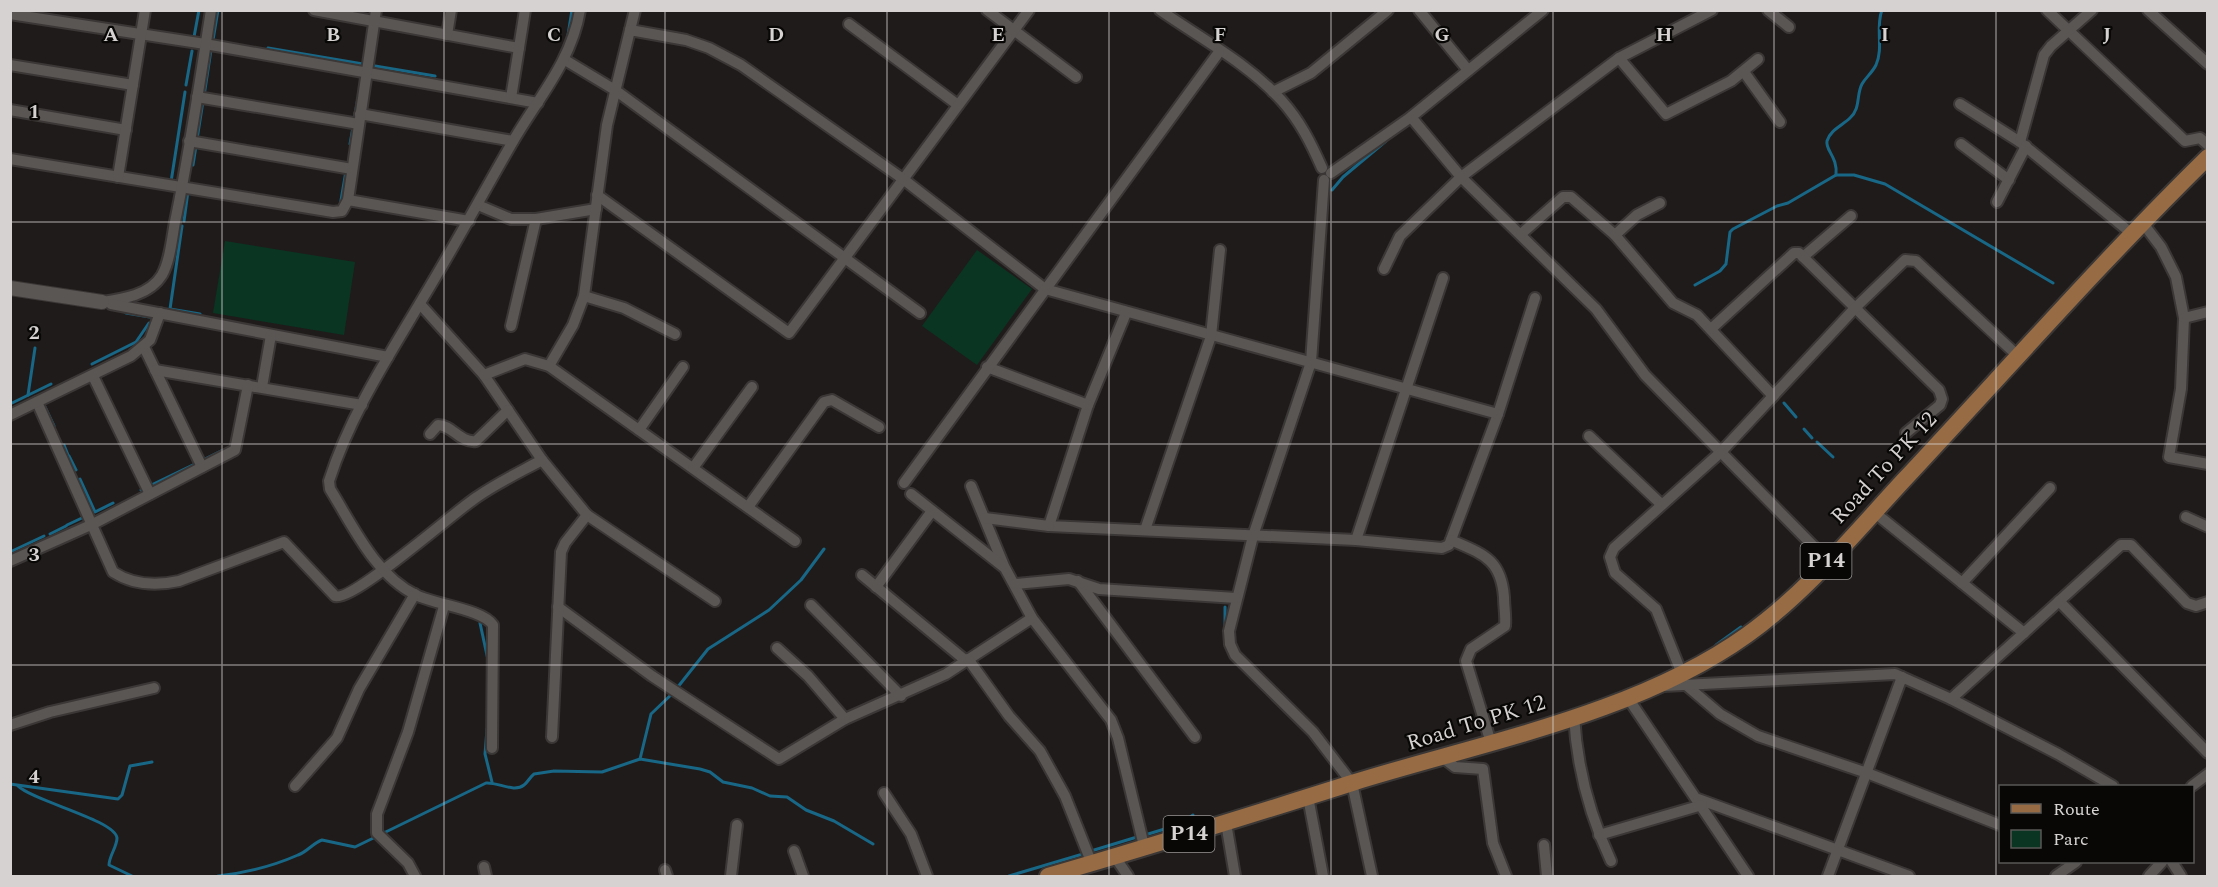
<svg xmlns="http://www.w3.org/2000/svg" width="2218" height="887" font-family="Spectral,serif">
<rect width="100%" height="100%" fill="#1f1b1a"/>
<g fill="#0a3523">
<polygon points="225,241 355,262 344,335 213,313"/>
<polygon points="977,250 1032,289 977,365 922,326"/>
</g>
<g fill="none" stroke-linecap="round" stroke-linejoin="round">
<g stroke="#186786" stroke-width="3">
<polyline points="568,35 572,10"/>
<polyline points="194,37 199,10"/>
<polyline points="213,40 218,10"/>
<polyline points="268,48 363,64"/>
<polyline points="369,65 435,76"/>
<polyline points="186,85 192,51"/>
<polyline points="204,96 211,50"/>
<polyline points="354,120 358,98"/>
<polyline points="350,144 353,127"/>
<polyline points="193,165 203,101"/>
<path d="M 1836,175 C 1838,157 1825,150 1827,141 C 1830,130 1843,125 1850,118 C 1861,108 1856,95 1862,84 C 1866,77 1872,73 1876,65 C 1884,47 1875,28 1882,10"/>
<polyline points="171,182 185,92"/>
<polyline points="1332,190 1343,177 1386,141"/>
<polyline points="340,206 346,171"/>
<polyline points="184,221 188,191"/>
<polyline points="182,226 170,309 200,314"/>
<polyline points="1695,285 1720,271 1726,264 1730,232 1733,229 1777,206 1788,203 1836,175 1854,175 1885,184 2053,283"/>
<polyline points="126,313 150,317"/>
<polyline points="92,364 136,342 149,323"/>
<polyline points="28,395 35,348"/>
<polyline points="43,403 54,426"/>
<polyline points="1784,403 1796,417"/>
<polyline points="10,404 51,384"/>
<polyline points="1804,429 1812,438"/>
<polyline points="1817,442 1833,457"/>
<polyline points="64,445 68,455"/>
<polyline points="69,456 76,470"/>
<polyline points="203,460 221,451"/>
<polyline points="80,479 95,512 113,503"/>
<polyline points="141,490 197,463"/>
<polyline points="67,525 84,517"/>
<polyline points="50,534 66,526"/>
<polyline points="10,552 44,536"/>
<polyline points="480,623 488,660"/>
<polyline points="1225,632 1225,607"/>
<polyline points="1716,645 1741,627"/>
<polyline points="677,688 708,649 769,610 801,580 824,549"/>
<polyline points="487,729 485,754 492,782"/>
<polyline points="640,759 651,714 673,693"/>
<polyline points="10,784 118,799 122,795 130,766 152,762"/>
<path d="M 18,786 C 33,801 115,820 117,838 C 117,847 109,856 109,865 L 132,876"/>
<polyline points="1145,835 1181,824 1193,815"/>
<polyline points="1091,851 1137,837"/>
<path d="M 218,876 C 245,873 273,866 298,855 C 307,852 313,843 322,840 L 355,847 L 486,783 C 498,782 514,793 524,785 C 528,782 530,777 534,774 L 554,771 L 602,772 L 640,759 L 700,769 L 710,772 L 723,782 L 752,788 L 770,796 L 787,797 L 806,810 L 834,821 L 873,844"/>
<polyline points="1009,876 1083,854"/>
</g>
<g stroke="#3a3736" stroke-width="14">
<g id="street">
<polyline points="314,10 519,48"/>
<polyline points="987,10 1076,77"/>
<path d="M 1160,10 C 1200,38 1249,64 1282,101 C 1300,121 1311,143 1322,168"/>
<polyline points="1419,10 1468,70"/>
<polyline points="1768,10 1789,27"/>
<polyline points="2047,10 2185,141 2200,138 2208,145"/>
<polyline points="2148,10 2208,64"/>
<polyline points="10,14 205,44 538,103"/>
<polyline points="849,24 958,105"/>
<polyline points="630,30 635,10"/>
<polyline points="447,35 451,10"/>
<polyline points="1619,58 1666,114 1731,81 1758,59"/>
<polyline points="565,60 615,90 920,313"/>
<polyline points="10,65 133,85"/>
<polyline points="1744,72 1780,122"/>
<polyline points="1273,92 1311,73 1388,10"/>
<polyline points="197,97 359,124"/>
<polyline points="511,98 525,10"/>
<polyline points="1960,104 2020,142 2131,233"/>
<polyline points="10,110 126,130"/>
<polyline points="360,114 513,141"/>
<polyline points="1411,117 1461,177 1596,309 1645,375 1827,560"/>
<polyline points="189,141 352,169"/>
<polyline points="2020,142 2044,55 2051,46 2092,10"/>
<polyline points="1961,144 2009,180"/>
<polyline points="10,159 333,212 342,211 348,200 376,10"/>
<polyline points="1331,173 1411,117 1543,10"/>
<polyline points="118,177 145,10"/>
<polyline points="1324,180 1311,362 1253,536 1229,631 1230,644 1235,655 1313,732 1352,783 1372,876"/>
<polyline points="597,195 789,333 1029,10"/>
<polyline points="348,200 469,221"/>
<polyline points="1997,202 2026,146"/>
<polyline points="478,205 511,219 536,219 596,209"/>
<polyline points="2142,222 2161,247 2176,277 2184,318 2181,389 2169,457 2208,464"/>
<polyline points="1521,234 1563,197 1571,197 1615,235 1673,303 1697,315 1773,396"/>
<polyline points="1615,235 1637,215 1660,203"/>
<polyline points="1803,257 1851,216"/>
<polyline points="1384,269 1400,236 1461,177 1619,58 1712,10"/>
<polyline points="584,296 624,308 675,334"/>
<path d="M 102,302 C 123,299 150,295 162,275 C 171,259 172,235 176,217 C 190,149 200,80 211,10"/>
<polyline points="111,304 388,357"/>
<polyline points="420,304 484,375 542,460 587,515 715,601"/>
<polyline points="1126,313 1088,405 1049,526 1356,540 1442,548 1449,545 1498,414 1535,298"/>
<polyline points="2184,318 2208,312"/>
<polyline points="511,326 536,219"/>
<polyline points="1711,329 1794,253 1799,253 1939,390 1942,399 1940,405 1906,433"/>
<polyline points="144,347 202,467"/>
<polyline points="549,366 573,325 584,296 607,125 630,30 686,40 709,48 741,65 903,179 1045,289 1498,414"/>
<polyline points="987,367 1088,405"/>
<polyline points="155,370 362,405"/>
<polyline points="484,375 525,359 549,366 795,541"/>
<polyline points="93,376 150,494"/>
<polyline points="262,387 271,335"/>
<path d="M 37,402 L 113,572 C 133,585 156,586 179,581 L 284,542 L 335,596 C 353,602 455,511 477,497 C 497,483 520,472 542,460"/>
<polyline points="10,415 131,356 150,340 160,313"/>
<polyline points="639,430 683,367"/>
<path d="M 430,434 L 438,425 C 452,425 460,443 476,441 L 508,410"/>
<polyline points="1589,436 1661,504"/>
<polyline points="693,468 752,387"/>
<polyline points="904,483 1219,52"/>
<polyline points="971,486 1004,566"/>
<polyline points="911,494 1005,568 1032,618 1111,720 1118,738 1144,846"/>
<polyline points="748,507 824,402 832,400 879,427"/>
<polyline points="1874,512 2024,633"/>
<polyline points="2186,517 2208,527"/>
<polyline points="985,518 1049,526"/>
<polyline points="1145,530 1211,336 1220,250"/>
<polyline points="1356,540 1443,278"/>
<path d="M 1451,540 C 1483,554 1501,559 1504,597 C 1504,607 1506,616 1505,626 L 1471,649 L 1466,661 L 1491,743"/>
<polyline points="10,561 93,524 235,450 248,385"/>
<polyline points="862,575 965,660"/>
<polyline points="1078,581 1195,737"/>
<polyline points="1962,583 2050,488"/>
<polyline points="1015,584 1069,579 1099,589 1236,598"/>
<polyline points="876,587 932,511"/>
<polyline points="2059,601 2208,753"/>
<polyline points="811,605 901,696"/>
<polyline points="558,607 652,676 779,759 845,719 946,674 1032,618"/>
<polyline points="777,648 808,676 845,719"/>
<polyline points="968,659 1009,716 1040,751 1065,796 1092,864"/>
<polyline points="1682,674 1656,609 1615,573 1610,557 1614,548 1721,452 1856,307 1905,260 1916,261 2019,357"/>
<polyline points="1686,685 1720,714 1758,736 1867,773 2000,825"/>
<polyline points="1664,686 1895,674 1951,699 2058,754 2113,786"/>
<polyline points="1628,698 1748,876"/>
<polyline points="1951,699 2121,545 2131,545 2187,603 2196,606 2208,602"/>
<path d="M 1574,716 C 1577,769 1589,814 1611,861"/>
<polyline points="10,725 50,712 154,688"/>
<polyline points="552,737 561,552 565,543 587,515"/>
<path d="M 492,748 L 493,625 C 482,609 436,605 416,595 C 375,575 353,526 330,489 L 329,481 C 350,415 388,357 423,298 C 454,247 482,195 512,143 C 537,99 571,63 580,10"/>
<polyline points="1442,757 1455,767 1483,769 1493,843 1506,876"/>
<polyline points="295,786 337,738 359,689 415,594"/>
<polyline points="2192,786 2208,774"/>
<polyline points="884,793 911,834 927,876"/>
<polyline points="1308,797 1323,876"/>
<polyline points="1698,799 1909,876"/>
<polyline points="1226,823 1235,876"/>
<polyline points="1599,835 1702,805"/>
<polyline points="1544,845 1547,876"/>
<polyline points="794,851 803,876"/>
<polyline points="1115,857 1128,876"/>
<polyline points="2172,862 2181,876"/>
<polyline points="484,867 486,876"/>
<polyline points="665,870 667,876"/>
<polyline points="415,876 408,863 377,833 377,814 408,732 444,606"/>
<polyline points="731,876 737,825"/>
<polyline points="1828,876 1902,677"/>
<polyline points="2056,876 2076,862"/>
<polyline points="2149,876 2162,862"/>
</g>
</g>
<g stroke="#3a3736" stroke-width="16">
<polyline id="secondary" points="10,288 102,302"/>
</g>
<g stroke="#3a3736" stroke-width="20">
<path id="primary" d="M 1048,876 C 1149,847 1251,815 1352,783 C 1480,743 1637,714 1747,635 C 1806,593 1854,534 1903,481 C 2004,373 2102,261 2208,157"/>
</g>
<use href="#street" stroke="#5a5654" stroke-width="10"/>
<use href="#secondary" stroke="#5a5654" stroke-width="14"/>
<use href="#primary" stroke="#976b43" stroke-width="16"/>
</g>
<path fill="none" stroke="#d5d2d1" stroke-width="1.5" stroke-opacity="0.55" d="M 222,10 L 222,876M 444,10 L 444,876M 665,10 L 665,876M 887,10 L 887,876M 1109,10 L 1109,876M 1331,10 L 1331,876M 1553,10 L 1553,876M 1774,10 L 1774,876M 1996,10 L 1996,876M 10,222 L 2208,222M 10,444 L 2208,444M 10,665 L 2208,665"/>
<g text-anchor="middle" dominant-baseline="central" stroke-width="4.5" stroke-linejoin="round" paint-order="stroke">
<g fill="#080706" stroke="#989594" stroke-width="1.5">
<rect x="1800.5" y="543" width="51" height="36" rx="4.5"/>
<rect x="1163.5" y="816" width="51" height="36" rx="4.5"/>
</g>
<g font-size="21" font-weight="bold" fill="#d5d2d1">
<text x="1826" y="561">P14</text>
<text x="1189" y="834">P14</text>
</g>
<g font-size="22" fill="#d5d2d1" stroke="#080706">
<text transform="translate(1884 468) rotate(-47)">Road To PK 12</text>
<text transform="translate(1476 723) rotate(-17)">Road To PK 12</text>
</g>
</g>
<g font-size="20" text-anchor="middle" font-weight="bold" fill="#d5d2d1" stroke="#080706" stroke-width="4.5" stroke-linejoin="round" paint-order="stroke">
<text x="111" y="41">A</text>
<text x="333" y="41">B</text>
<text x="554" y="41">C</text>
<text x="776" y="41">D</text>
<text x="998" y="41">E</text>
<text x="1220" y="41">F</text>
<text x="1442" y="41">G</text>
<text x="1664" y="41">H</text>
<text x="1885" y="41">I</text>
<text x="2107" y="41">J</text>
<text x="34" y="118">1</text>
<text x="34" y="339">2</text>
<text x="34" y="561">3</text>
<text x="34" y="783">4</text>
</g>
<rect width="2218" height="887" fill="none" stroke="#d5d2d1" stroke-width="24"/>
<rect x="1999" y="785" width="195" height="78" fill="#080706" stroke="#5a5857" stroke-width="1.5"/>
<rect x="2011" y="804" width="30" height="9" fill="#976b43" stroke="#5a5857" stroke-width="1.5"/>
<text x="2053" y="815" font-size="18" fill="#d5d2d1">Route</text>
<rect x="2011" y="830" width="30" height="18" fill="#0a3523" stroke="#5a5857" stroke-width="1.5"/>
<text x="2053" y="845" font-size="18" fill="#d5d2d1">Parc</text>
</svg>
